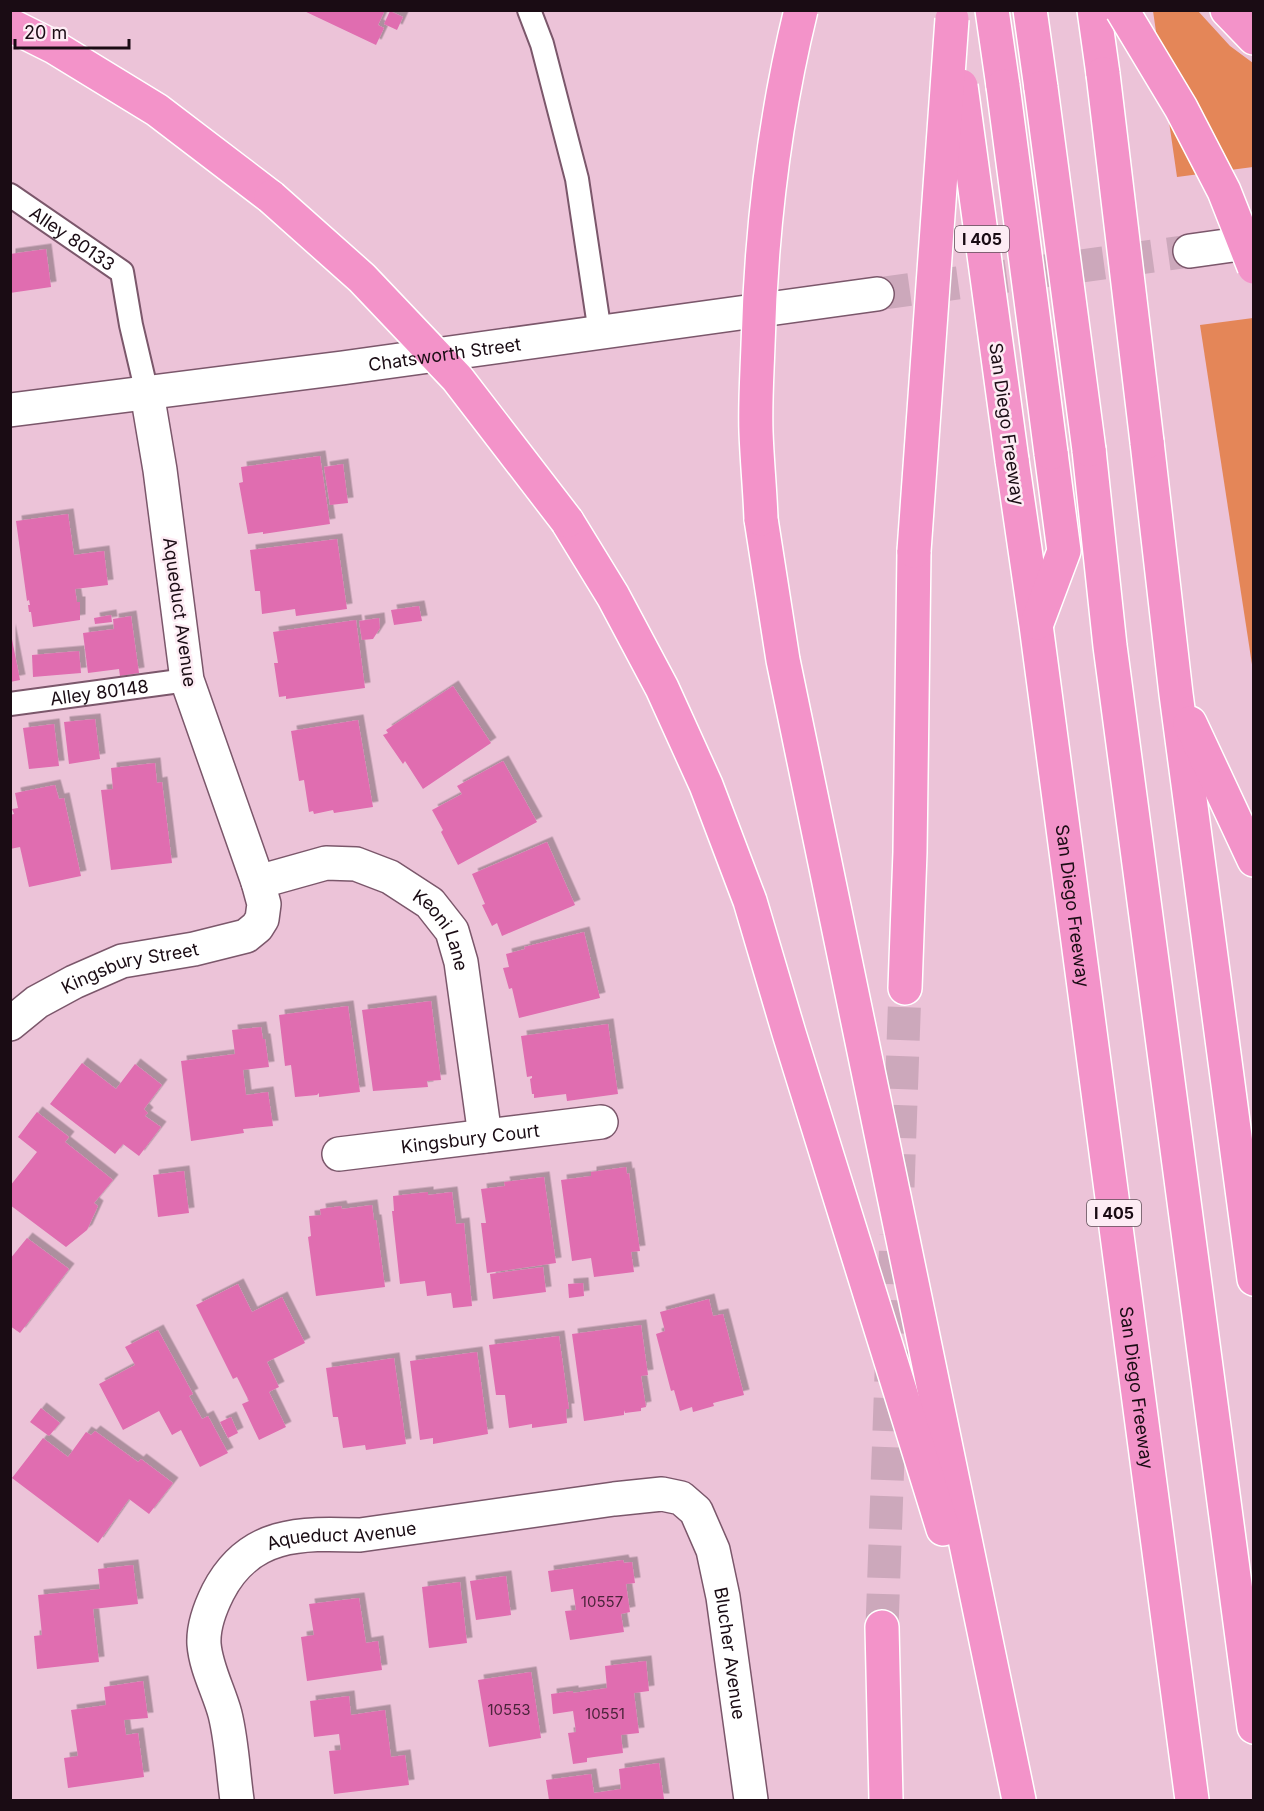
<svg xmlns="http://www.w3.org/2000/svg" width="1264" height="1811" font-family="Inter,sans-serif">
<defs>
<filter id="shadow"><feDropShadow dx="5.5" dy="-5.5" stdDeviation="0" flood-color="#0004"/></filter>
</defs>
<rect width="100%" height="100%" fill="#ecc3d8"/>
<g fill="#e48658">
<polygon points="1153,11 1198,11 1230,46 1253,63 1253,167 1177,177"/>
<polygon points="1253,318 1254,318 1253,671 1200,325"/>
</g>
<g fill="#e06db0" filter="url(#shadow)">
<polygon points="302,10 385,10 378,25 384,28 376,45"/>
<polygon points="390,11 403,17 397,30 384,24"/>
<polygon points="46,249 51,287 10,293 10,254"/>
<polygon points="320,456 330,524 263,534 263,532 248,534 239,483 243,482 241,467"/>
<polygon points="343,464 348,503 330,505 324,467"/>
<polygon points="68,514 74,555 104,551 108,585 75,589 77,602 80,602 80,620 33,627 31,612 29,612 28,605 30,605 29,600 27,601 16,521"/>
<polygon points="337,539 347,609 296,616 295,609 262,614 260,591 255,591 250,550"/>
<polygon points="419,606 422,621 394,625 391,610"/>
<polygon points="111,615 112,622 95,624 94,618"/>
<polygon points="131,616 139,673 120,676 119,669 88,673 83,633 114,629 113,619"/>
<polygon points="379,618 380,628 373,639 362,640 359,621"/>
<polygon points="356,620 365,688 286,699 286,696 279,697 274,663 278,663 273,632"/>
<polygon points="10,629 20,680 10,682"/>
<polygon points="79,651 81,673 33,677 32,655"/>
<polygon points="453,686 491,743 423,789 405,761 403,764 383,735 388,733 386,730"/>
<polygon points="95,719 100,759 69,764 64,722"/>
<polygon points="358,720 373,807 334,813 333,810 314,814 313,811 309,812 304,780 299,781 291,731"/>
<polygon points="54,724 59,766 29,769 23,728"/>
<polygon points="503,761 537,822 458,865 441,832 443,830 432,810 462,794 457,786"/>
<polygon points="155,763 157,783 162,782 172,863 111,870 101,790 113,789 111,768"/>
<polygon points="55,785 59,799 64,798 81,876 29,887 20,847 10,849 10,815 14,814 12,809 18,808 15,793"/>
<polygon points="547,842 575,905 502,936 497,923 492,926 482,905 485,904 472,874"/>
<polygon points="584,932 600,998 519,1018 512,988 509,989 503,968 509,967 506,954 525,949 524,947"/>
<polygon points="431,1001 441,1080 427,1081 428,1087 373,1091 362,1010"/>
<polygon points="348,1006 360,1092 319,1097 319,1093 317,1095 295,1097 291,1065 285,1066 279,1015"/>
<polygon points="608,1024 618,1094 567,1101 566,1094 534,1098 534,1094 532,1094 530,1079 532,1078 532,1076 527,1077 521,1036"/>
<polygon points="261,1027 263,1039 265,1039 269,1067 243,1070 246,1095 268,1092 273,1126 243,1129 244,1133 191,1141 181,1061 235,1054 232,1030"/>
<polygon points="82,1063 116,1089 135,1064 162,1085 144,1109 148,1113 145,1116 161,1127 139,1156 123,1144 115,1154 50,1104"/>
<polygon points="37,1112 69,1137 65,1142 113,1180 94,1203 98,1206 87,1230 66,1247 10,1205 10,1186 37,1152 18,1137"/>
<polygon points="626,1167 627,1174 629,1173 640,1251 631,1252 634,1272 594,1277 591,1258 572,1261 561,1180 591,1176 591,1172"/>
<polygon points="184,1171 189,1213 158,1217 153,1175"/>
<polygon points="544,1177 556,1263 487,1273 481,1223 486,1223 481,1189 505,1186 504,1182"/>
<polygon points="428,1192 428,1195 452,1192 456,1224 464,1223 472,1306 453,1308 451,1293 427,1296 425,1281 400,1284 392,1211 394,1211 393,1196"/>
<polygon points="372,1205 374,1220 376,1220 385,1287 316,1296 308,1237 311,1236 309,1216 321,1215 320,1209 341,1206 342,1209"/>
<polygon points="27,1238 69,1269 20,1333 10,1326 10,1259"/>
<polygon points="543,1267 546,1292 493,1299 490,1274"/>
<polygon points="583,1283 584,1296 569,1298 568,1284"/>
<polygon points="238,1284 252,1312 282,1297 305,1343 267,1362 279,1387 269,1392 286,1427 259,1440 242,1404 249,1401 237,1377 233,1379 196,1305"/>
<polygon points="709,1299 713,1316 723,1314 744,1395 713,1403 714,1406 693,1412 692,1407 680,1411 674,1390 671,1391 656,1334 665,1331 660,1312"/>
<polygon points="641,1325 648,1375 641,1376 646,1407 641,1408 641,1411 625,1413 624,1410 624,1415 584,1421 572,1334"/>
<polygon points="158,1330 193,1394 189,1396 202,1419 208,1416 228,1453 200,1467 181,1430 172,1435 159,1411 123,1430 99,1384 135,1365 125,1347"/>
<polygon points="559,1336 569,1409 566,1409 567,1423 532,1428 532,1424 509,1428 505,1395 496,1395 489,1345"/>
<polygon points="477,1352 488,1434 433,1444 433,1438 420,1440 410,1361"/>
<polygon points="394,1358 406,1444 366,1450 365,1445 343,1448 338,1417 333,1417 326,1368"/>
<polygon points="41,1408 60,1423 49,1436 30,1422"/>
<polygon points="231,1417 238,1433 228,1438 220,1422"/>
<polygon points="95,1431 138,1462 141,1459 173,1483 149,1514 129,1499 98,1543 12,1478 43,1438 68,1457 86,1432 91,1435"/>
<polygon points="623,1560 624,1563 632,1562 635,1583 626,1584 630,1612 621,1614 624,1632 570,1640 565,1611 576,1610 573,1589 551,1592 548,1571"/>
<polygon points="133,1565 138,1604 93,1609 99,1662 37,1669 34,1636 42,1635 38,1595 100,1589 98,1569"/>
<polygon points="506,1576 511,1615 476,1620 470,1581"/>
<polygon points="460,1582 467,1643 429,1648 422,1587"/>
<polygon points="359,1598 366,1643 378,1641 382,1670 307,1681 301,1637 314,1635 309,1604"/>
<polygon points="646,1661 649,1691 634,1693 639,1733 621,1735 623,1753 587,1758 587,1762 573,1764 568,1733 576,1732 573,1711 553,1714 551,1694 573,1691 573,1693 607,1688 605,1666"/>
<polygon points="531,1672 541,1738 489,1747 478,1680"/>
<polygon points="143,1681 148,1718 124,1720 126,1735 138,1733 144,1777 68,1788 64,1758 78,1756 71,1710 106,1705 104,1687"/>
<polygon points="349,1696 351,1715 385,1710 391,1757 405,1755 409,1785 334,1794 329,1751 341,1750 339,1734 314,1737 310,1701"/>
<polygon points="659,1763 664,1799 549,1800 546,1780 591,1774 594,1793 621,1789 619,1769"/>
</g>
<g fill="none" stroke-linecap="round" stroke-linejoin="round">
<polyline stroke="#cca8bb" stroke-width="33" stroke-dasharray="33 16" stroke-linecap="butt" points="877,294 1190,251"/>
<g stroke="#cca8bb" stroke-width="33" stroke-dasharray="33 16" stroke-linecap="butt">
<polyline points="898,1187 905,988"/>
<polyline points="882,1627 896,1235"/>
</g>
<g stroke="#7b576b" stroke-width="26">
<g id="lane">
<polyline points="529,10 542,44 577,179 600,333"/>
<path id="s1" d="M 10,195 L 122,272 L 131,325 L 147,393"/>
<path id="s2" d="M 10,704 L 187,680"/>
</g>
</g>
<g stroke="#7b576b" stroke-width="36">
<g id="street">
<path id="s3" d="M 258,882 L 326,863 L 356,864 L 390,877 L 430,903 L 452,931 L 461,962 L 485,1136"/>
<path id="s4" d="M 10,1024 L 37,1002 L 74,982 L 122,961 L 194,949 L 246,936 L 257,927 L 262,919 L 264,904 L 258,882 L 187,680 L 160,470 L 147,393"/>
<path id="s5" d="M 339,1154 L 601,1122"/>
<path id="s6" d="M 237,1800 C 233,1772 232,1742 225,1714 C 219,1691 206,1669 204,1644 C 203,1626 210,1608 218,1592 C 249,1532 300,1533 360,1535 L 614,1499 L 662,1494 L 681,1498 L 696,1511 L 713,1550 L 723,1597 L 751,1800"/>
</g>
</g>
<g stroke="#7b576b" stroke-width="36">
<g id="secondary">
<polyline points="1190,251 1254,242"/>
<path id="s7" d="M 10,410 L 342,368 L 877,294"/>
</g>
</g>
<g stroke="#fff" stroke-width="36">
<g id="highway">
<polyline points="992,10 1003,86"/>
<polyline points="1030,10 1041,88"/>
<polyline points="1094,10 1103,74"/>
<polyline points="1227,10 1254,38"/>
<polyline points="10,25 54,47 157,110 271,197"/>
<polyline points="1147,442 1176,694 1254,1279"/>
<polyline points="1089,450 1110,646 1254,1727"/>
<path id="s8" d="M 1012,460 L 1036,625 L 1192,1800"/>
<polyline points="761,519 783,660 1019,1800"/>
<polyline points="567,521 613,596 662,688 706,785 750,901 789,1033 943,1529"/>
<polyline points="1037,623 1064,551 1051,453"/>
<polyline points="1190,723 1254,860"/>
<polyline points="905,988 910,852 914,551"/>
<polyline points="882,1627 886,1800"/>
</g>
</g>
<use href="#lane" stroke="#fff" stroke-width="22"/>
<use href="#street" stroke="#fff" stroke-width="33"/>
<use href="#secondary" stroke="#fff" stroke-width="33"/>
<use href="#highway" stroke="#f393c9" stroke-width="33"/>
<g stroke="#fff" stroke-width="36" stroke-linecap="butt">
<g id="highway-bridge">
<polyline points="1122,10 1181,108 1224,191 1254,267"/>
<polyline points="1103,74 1147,442"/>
<polyline points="961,86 1012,460"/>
<polyline points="1003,86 1051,453"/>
<polyline points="1041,88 1089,450"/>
<polyline points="271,197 362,278 457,378 567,521"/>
<path d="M 761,519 C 760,490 757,461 756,432 C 755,403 757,374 758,345 C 761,232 774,120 801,10"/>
<polyline points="914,551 952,19"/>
</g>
</g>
<use href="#highway-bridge" stroke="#f393c9" stroke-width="33"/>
</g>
<g text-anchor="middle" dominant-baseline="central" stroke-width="5" stroke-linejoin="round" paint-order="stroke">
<g font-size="15" fill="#4c243b">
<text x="602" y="1601">10557</text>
<text x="509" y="1709">10553</text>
<text x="605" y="1713">10551</text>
</g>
<g fill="#fdecf4" stroke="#5e4f57" stroke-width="1.5">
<rect x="955" y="226" width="54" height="26" rx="4.5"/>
<rect x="1087" y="1200" width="54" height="26" rx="4.5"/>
</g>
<g font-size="16" font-weight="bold" fill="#1a0c14">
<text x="982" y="239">I 405</text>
<text x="1114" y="1213">I 405</text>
</g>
<g font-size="18" fill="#1a0c14" stroke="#fdecf4">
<text stroke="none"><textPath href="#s1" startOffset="76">Alley 80133</textPath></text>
<text stroke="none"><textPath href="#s7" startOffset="438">Chatsworth Street</textPath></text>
<text transform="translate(1007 424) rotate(82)">San Diego Freeway</text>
<text transform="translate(180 612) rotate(82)">Aqueduct Avenue</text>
<text stroke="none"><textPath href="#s2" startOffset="90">Alley 80148</textPath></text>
<text stroke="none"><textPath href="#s8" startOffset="450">San Diego Freeway</textPath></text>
<text stroke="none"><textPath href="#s3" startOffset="214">Keoni Lane</textPath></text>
<text stroke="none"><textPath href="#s4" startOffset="135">Kingsbury Street</textPath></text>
<text stroke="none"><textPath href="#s5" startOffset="132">Kingsbury Court</textPath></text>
<text stroke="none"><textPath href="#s8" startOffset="936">San Diego Freeway</textPath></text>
<text stroke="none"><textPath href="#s6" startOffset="360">Aqueduct Avenue</textPath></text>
<text stroke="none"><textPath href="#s6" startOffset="870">Blucher Avenue</textPath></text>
</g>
</g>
<rect width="1264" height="1811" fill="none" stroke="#1a0c14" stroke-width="24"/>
<path d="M15 39v9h114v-9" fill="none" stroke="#1a0c14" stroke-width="3"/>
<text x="24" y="39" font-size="18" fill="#1a0c14" stroke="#fdecf4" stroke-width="4.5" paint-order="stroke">20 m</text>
</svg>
